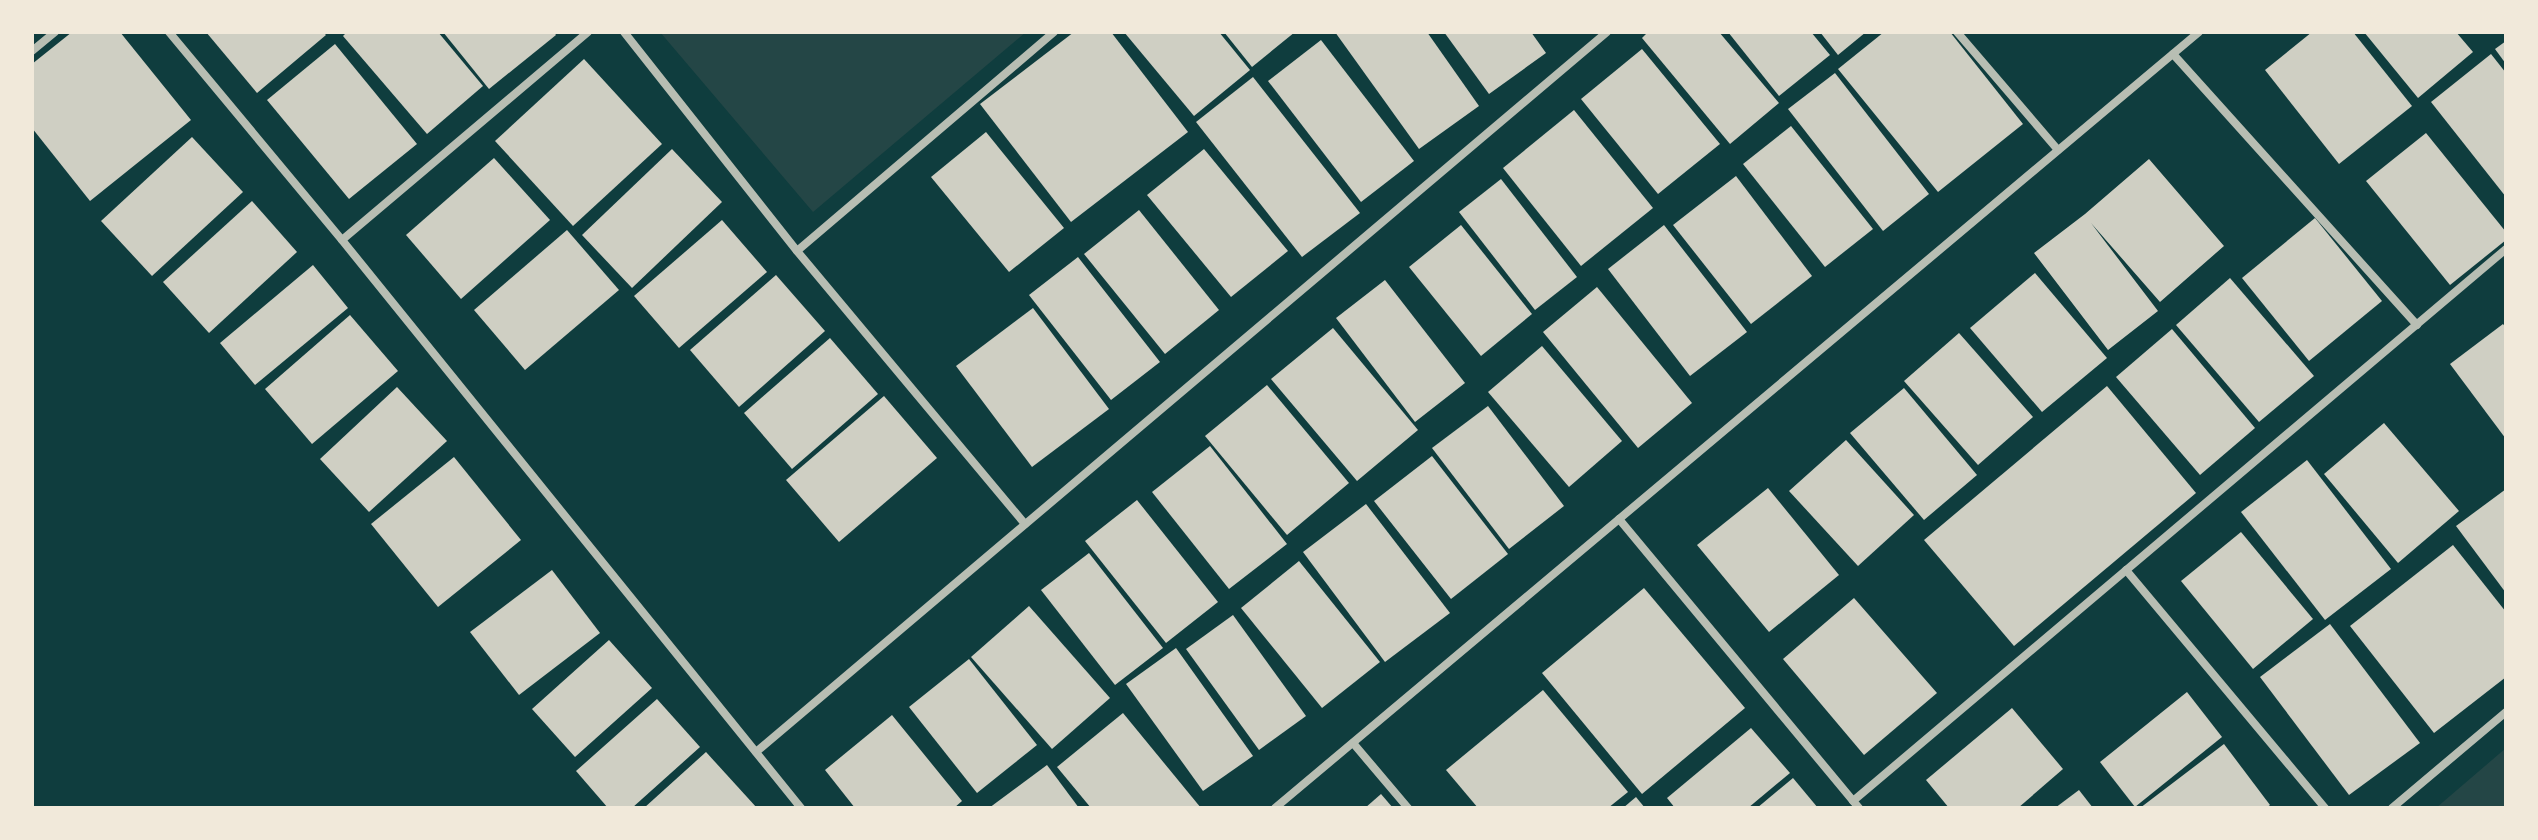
<svg xmlns="http://www.w3.org/2000/svg" width="2538" height="840" font-family="Signika,sans-serif">
<rect width="100%" height="100%" fill="#0f3d3e"/>
<g fill="#244646">
<polygon points="660,32 1026,32 813,212"/>
<polygon points="2506,748 2506,808 2436,808"/>
</g>
<g fill="#cfcfc3">
<polygon points="72,32 120,32 191,120 90,201 32,128 32,64"/>
<polygon points="206,32 323,32 326,35 257,93"/>
<polygon points="347,32 438,32 483,86 427,134 343,36"/>
<polygon points="443,32 554,32 556,35 489,89"/>
<polygon points="1074,32 1111,32 1188,132 1071,222 980,104"/>
<polygon points="1124,32 1219,32 1250,70 1194,116"/>
<polygon points="1224,32 1295,32 1252,67"/>
<polygon points="1335,32 1427,32 1479,106 1419,149"/>
<polygon points="1444,32 1531,32 1546,53 1489,94"/>
<polygon points="1648,32 1719,32 1779,103 1730,144 1642,38"/>
<polygon points="1728,32 1811,32 1830,55 1779,96"/>
<polygon points="1820,32 1866,32 1838,55"/>
<polygon points="1884,32 1950,32 2023,124 1938,192 1838,69"/>
<polygon points="2312,32 2353,32 2412,106 2339,164 2265,70"/>
<polygon points="2364,32 2456,32 2473,52 2418,98"/>
<polygon points="1321,40 1414,161 1361,202 1268,81"/>
<polygon points="2506,41 2506,64 2495,49"/>
<polygon points="335,44 417,144 349,199 267,100"/>
<polygon points="1642,49 1720,144 1658,194 1581,99"/>
<polygon points="2491,54 2506,73 2506,197 2431,102"/>
<polygon points="584,59 662,144 573,226 495,141"/>
<polygon points="1835,73 1929,194 1883,231 1788,109"/>
<polygon points="1253,77 1360,213 1302,257 1196,122"/>
<polygon points="1574,110 1653,208 1581,266 1503,168"/>
<polygon points="1791,126 1873,229 1825,267 1743,164"/>
<polygon points="986,132 1064,228 1009,272 931,177"/>
<polygon points="2426,133 2506,232 2506,240 2450,285 2366,181"/>
<polygon points="192,137 243,192 152,276 101,221"/>
<polygon points="672,149 722,202 632,288 582,235"/>
<polygon points="1204,149 1288,251 1231,297 1147,195"/>
<polygon points="494,158 550,220 461,299 406,235"/>
<polygon points="2149,159 2224,246 2160,302 2091,223 2158,311 2108,350 2034,253 2085,214"/>
<polygon points="1736,176 1812,276 1751,324 1673,225"/>
<polygon points="1501,179 1577,277 1535,310 1459,212"/>
<polygon points="252,201 297,252 209,333 163,282"/>
<polygon points="1139,210 1219,310 1165,354 1084,254"/>
<polygon points="2315,218 2382,301 2309,361 2242,278"/>
<polygon points="722,220 767,272 679,348 634,296"/>
<polygon points="1461,225 1532,314 1481,356 1409,267"/>
<polygon points="1664,225 1747,332 1690,376 1608,269"/>
<polygon points="567,230 619,290 525,370 474,310"/>
<polygon points="1078,257 1160,362 1111,400 1029,295"/>
<polygon points="313,265 348,308 255,385 220,343"/>
<polygon points="2035,273 2107,358 2042,412 1970,328"/>
<polygon points="776,275 825,331 739,407 690,350"/>
<polygon points="2230,278 2314,376 2259,422 2176,325"/>
<polygon points="1385,280 1465,383 1415,422 1336,318"/>
<polygon points="1597,287 1692,403 1638,448 1543,332"/>
<polygon points="1033,308 1109,409 1032,467 956,366"/>
<polygon points="350,315 398,371 312,444 265,389"/>
<polygon points="2503,324 2506,328 2506,439 2450,364"/>
<polygon points="1333,328 1418,430 1357,481 1271,379"/>
<polygon points="2172,329 2255,428 2200,475 2116,377"/>
<polygon points="1959,333 2033,417 1978,465 1904,381"/>
<polygon points="830,338 878,394 792,469 744,413"/>
<polygon points="1542,346 1622,441 1569,487 1488,392"/>
<polygon points="1267,385 1349,483 1287,535 1205,436"/>
<polygon points="2107,386 2196,493 2014,646 1924,540"/>
<polygon points="397,387 447,441 369,512 320,459"/>
<polygon points="1904,388 1977,475 1924,520 1850,433"/>
<polygon points="884,396 937,458 839,542 786,480"/>
<polygon points="1488,406 1564,506 1509,549 1432,448"/>
<polygon points="2384,423 2459,511 2398,563 2324,474"/>
<polygon points="1846,440 1914,515 1858,566 1789,491"/>
<polygon points="1210,446 1287,544 1229,589 1152,492"/>
<polygon points="1432,456 1508,554 1451,599 1374,501"/>
<polygon points="454,457 521,540 438,607 371,524"/>
<polygon points="2307,460 2391,569 2325,620 2241,512"/>
<polygon points="1768,488 1839,575 1769,632 1697,545"/>
<polygon points="2506,489 2506,593 2456,526"/>
<polygon points="1137,500 1218,602 1166,643 1085,541"/>
<polygon points="1366,504 1450,613 1385,662 1303,552"/>
<polygon points="2241,532 2313,619 2253,669 2181,581"/>
<polygon points="2453,545 2506,612 2506,677 2434,733 2350,626"/>
<polygon points="1089,553 1163,648 1115,685 1041,590"/>
<polygon points="1299,561 1380,662 1322,708 1241,608"/>
<polygon points="552,570 600,633 519,695 470,632"/>
<polygon points="1644,588 1745,708 1642,794 1542,673"/>
<polygon points="1854,598 1937,693 1864,755 1783,659"/>
<polygon points="1029,606 1110,698 1052,749 971,657"/>
<polygon points="1233,615 1306,716 1259,750 1186,649"/>
<polygon points="2330,624 2420,743 2349,795 2260,677"/>
<polygon points="609,640 652,688 575,757 532,709"/>
<polygon points="1176,648 1253,756 1203,791 1126,684"/>
<polygon points="969,659 1037,745 977,793 909,707"/>
<polygon points="1543,690 1628,792 1608,808 1478,808 1446,770"/>
<polygon points="2187,692 2222,737 2135,807 2100,762"/>
<polygon points="657,699 700,747 632,808 608,808 576,771"/>
<polygon points="2012,708 2063,769 2018,808 1949,808 1926,780"/>
<polygon points="1123,713 1201,808 1091,808 1057,767"/>
<polygon points="892,715 962,801 954,808 855,808 825,770"/>
<polygon points="1751,728 1790,773 1748,808 1675,808 1667,798"/>
<polygon points="2224,744 2270,805 2266,808 2140,808"/>
<polygon points="706,752 757,808 644,808"/>
<polygon points="1047,765 1079,808 989,808"/>
<polygon points="1793,778 1818,808 1757,808"/>
<polygon points="2079,790 2093,808 2055,808"/>
<polygon points="1381,794 1393,808 1365,808"/>
<polygon points="1636,797 1645,808 1623,808"/>
</g>
<g fill="none" stroke-linecap="round" stroke-linejoin="round">
<g stroke="#b8beb3" stroke-width="8">
<polyline points="169,32 342,240 801,808"/>
<polyline points="624,32 797,251 1025,524"/>
<polyline points="1957,32 2058,150"/>
<polyline points="32,51 55,32"/>
<polyline points="2173,54 2417,325"/>
<polyline points="342,240 588,32"/>
<polyline points="797,251 1054,32"/>
<polyline points="1619,519 1859,808"/>
<polyline points="2126,570 2325,808"/>
<polyline points="1353,743 1408,808"/>
<polyline points="756,752 1607,32"/>
<polyline points="1853,801 2506,249"/>
<polyline points="1275,808 2199,32"/>
<polyline points="2392,808 2506,712"/>
</g>
</g>
<rect width="2538" height="840" fill="none" stroke="#f1e9da" stroke-width="68"/>
</svg>
